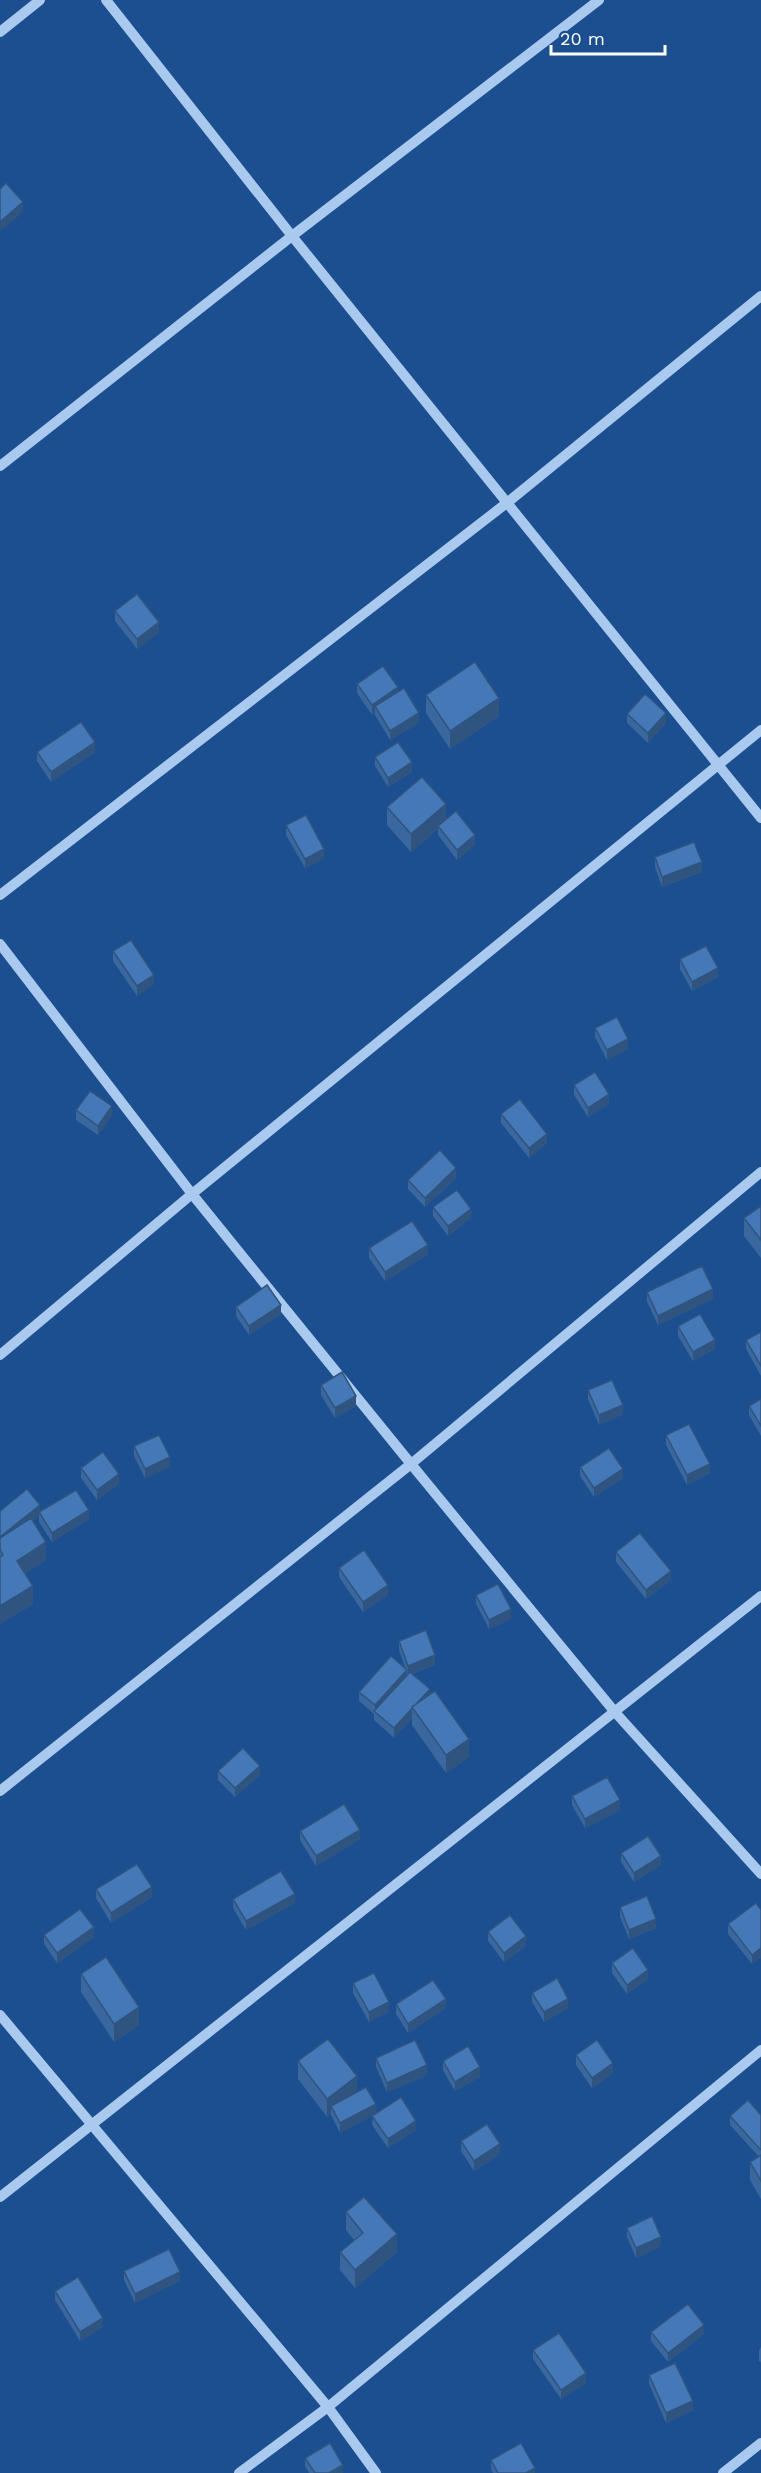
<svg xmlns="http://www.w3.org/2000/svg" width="761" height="2473" font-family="'Work Sans',sans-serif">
<rect width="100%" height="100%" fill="#1b4f8f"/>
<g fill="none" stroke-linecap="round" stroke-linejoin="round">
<g stroke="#a9c9ee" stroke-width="10">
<polyline points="106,0 292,236 761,818"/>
<polyline points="0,32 40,0"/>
<polyline points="0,466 292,236 599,0"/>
<polyline points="0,895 508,502 761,296"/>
<polyline points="0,944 192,1194 411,1464 614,1711 761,1874"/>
<polyline points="0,1355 192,1194 761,730"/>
<polyline points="0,1791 411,1464 761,1172"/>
<polyline points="0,2015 328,2407 376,2473"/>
<polyline points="0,2197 761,1596"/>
<polyline points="239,2473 328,2407 761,2050"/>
<polyline points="723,2473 761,2443"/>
</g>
</g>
<g fill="#3a679d">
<polygon points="115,611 159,632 137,649 115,621"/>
<polygon points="357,684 398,692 419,723 390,740 375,715 375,713 372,715 357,693"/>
<polygon points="426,695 499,716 450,749 426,713"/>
<polygon points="627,714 666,723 648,743 627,723"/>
<polygon points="37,752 95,752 51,782 37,761"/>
<polygon points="375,757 412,772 388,787 375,766"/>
<polygon points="387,807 446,819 475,845 457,860 438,835 438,829 411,852 387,825"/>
<polygon points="286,825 324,858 305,868 286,835"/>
<polygon points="655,857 702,872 662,887 655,867"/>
<polygon points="113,951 154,984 137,996 113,961"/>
<polygon points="680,959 718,977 692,991 680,969"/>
<polygon points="595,1028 628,1049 607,1060 595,1037"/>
<polygon points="574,1085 609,1104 588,1117 574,1095"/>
<polygon points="76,1110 112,1115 98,1135 76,1120"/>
<polygon points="501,1114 547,1143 529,1158 501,1123"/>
<polygon points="456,1178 425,1207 408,1189 408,1180"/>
<polygon points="761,1206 761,1258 744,1236 744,1218"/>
<polygon points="433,1207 471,1218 448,1236 433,1216"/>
<polygon points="369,1248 428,1254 385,1281 369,1258"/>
<polygon points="647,1292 713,1299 658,1325 647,1302"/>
<polygon points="236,1307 281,1314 249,1335 236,1316"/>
<polygon points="678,1326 715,1349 693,1361 678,1336"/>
<polygon points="761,1332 761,1376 746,1349 746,1340"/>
<polygon points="321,1385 356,1406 335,1418 321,1395"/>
<polygon points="588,1390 623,1414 599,1425 588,1399"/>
<polygon points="761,1399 761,1436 749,1415 749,1406"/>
<polygon points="666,1435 710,1473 687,1485 666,1445"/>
<polygon points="134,1446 170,1467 145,1478 134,1456"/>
<polygon points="580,1467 623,1478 594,1497 580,1476"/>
<polygon points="81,1468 119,1484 97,1500 81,1478"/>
<polygon points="0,1511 40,1511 89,1519 52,1542 39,1522 39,1516 33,1521 46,1560 25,1573 33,1604 0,1624"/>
<polygon points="616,1552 671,1580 646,1599 616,1562"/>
<polygon points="339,1568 388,1595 363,1612 339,1577"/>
<polygon points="476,1595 511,1619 489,1629 476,1604"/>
<polygon points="399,1641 435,1665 412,1674 430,1695 469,1757 446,1773 412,1725 412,1718 394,1738 374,1720 374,1714 359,1701 359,1692 406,1670 399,1650"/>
<polygon points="218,1771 260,1775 235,1797 218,1780"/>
<polygon points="572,1796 620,1810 585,1828 572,1805"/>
<polygon points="300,1831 360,1839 316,1866 300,1840"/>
<polygon points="621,1853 661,1865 634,1882 621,1862"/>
<polygon points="96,1889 152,1897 111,1923 96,1898"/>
<polygon points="233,1899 295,1903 246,1930 233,1908"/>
<polygon points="620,1907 656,1928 629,1939 620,1917"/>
<polygon points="761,1910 761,1957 752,1964 728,1934 728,1924"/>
<polygon points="488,1932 526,1946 504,1962 488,1941"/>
<polygon points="44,1935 94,1937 57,1963 44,1944"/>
<polygon points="612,1963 648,1979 627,1994 612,1973"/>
<polygon points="81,1974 139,2025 114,2042 81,1992"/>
<polygon points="353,1983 389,2011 369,2022 353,1993"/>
<polygon points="532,1993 568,2008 544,2022 532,2002"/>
<polygon points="396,2004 446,2008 408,2033 396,2014"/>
<polygon points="576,2055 613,2073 592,2088 576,2065"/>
<polygon points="376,2058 427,2075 387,2092 376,2067"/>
<polygon points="298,2061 357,2092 376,2114 416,2130 388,2148 372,2125 373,2115 340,2133 331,2115 331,2113 327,2117 298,2079"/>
<polygon points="443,2061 480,2077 455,2091 443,2070"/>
<polygon points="761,2115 761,2199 750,2180 750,2162 759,2157 730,2125 730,2116"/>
<polygon points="461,2141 500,2154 474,2171 461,2151"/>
<polygon points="346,2212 397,2252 355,2288 340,2270 340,2252 354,2240 346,2230"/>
<polygon points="627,2228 661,2246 636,2258 627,2237"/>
<polygon points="124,2271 180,2281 135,2303 124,2280"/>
<polygon points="55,2291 103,2327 80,2341 55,2300"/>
<polygon points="651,2332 704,2334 668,2362 651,2341"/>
<polygon points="761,2347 761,2362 759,2361 759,2351"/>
<polygon points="533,2350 586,2383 561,2399 533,2359"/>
<polygon points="649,2375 693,2410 666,2423 649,2384"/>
<polygon points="305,2458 343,2473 309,2473 305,2467"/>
<polygon points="491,2460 535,2473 493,2473 491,2470"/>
</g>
<g fill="#305480">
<polygon points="23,202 23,212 0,232 0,222"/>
<polygon points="159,622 159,632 137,649 137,639"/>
<polygon points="398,687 398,697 375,706 375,713 372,715 372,705"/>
<polygon points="499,698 499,716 450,749 450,731"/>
<polygon points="419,713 419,723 390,740 390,731"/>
<polygon points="666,713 666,723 648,743 648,733"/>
<polygon points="95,742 95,752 51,782 51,772"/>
<polygon points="412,762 412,772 388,787 388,778"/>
<polygon points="446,804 446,822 438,826 438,829 411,852 411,834"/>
<polygon points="475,835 475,845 457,860 457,850"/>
<polygon points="324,849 324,858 305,868 305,859"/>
<polygon points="702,862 702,872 662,887 662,877"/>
<polygon points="718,968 718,977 692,991 692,982"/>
<polygon points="154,975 154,984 137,996 137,986"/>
<polygon points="628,1039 628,1049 607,1060 607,1050"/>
<polygon points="609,1094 609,1104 588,1117 588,1108"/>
<polygon points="112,1106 112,1115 98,1135 98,1126"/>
<polygon points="547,1134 547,1143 529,1158 529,1148"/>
<polygon points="456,1168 456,1178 425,1207 425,1198"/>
<polygon points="471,1209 471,1218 448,1236 448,1226"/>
<polygon points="428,1245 428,1254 385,1281 385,1272"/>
<polygon points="713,1289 713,1299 658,1325 658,1316"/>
<polygon points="281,1305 281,1314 249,1335 249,1326"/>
<polygon points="715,1340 715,1349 693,1361 693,1352"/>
<polygon points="356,1396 356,1406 335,1418 335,1408"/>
<polygon points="623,1405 623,1414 599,1425 599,1415"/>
<polygon points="170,1457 170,1467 145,1478 145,1469"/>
<polygon points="710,1464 710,1473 687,1485 687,1475"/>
<polygon points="623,1469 623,1478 594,1497 594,1488"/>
<polygon points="119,1474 119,1484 97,1500 97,1490"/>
<polygon points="40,1505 40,1514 39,1512 39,1516 0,1547 0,1537"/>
<polygon points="89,1510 89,1519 52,1542 52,1533"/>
<polygon points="46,1542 46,1560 17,1578 17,1561"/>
<polygon points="671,1571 671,1580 646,1599 646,1590"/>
<polygon points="388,1585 388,1595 363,1612 363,1602"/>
<polygon points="33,1586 33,1604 0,1624 0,1606"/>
<polygon points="511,1609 511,1619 489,1629 489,1620"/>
<polygon points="435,1655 435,1665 408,1675 408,1666"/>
<polygon points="407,1670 407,1680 375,1711 375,1705"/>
<polygon points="430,1689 430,1699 413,1708"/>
<polygon points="412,1708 412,1718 394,1738 394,1728"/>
<polygon points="469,1739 469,1757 446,1773 446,1755"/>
<polygon points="260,1766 260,1775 235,1797 235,1788"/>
<polygon points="620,1800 620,1810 585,1828 585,1819"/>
<polygon points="360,1830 360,1839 316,1866 316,1856"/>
<polygon points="661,1856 661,1865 634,1882 634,1873"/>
<polygon points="152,1887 152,1897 111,1923 111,1913"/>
<polygon points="295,1894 295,1903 246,1930 246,1921"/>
<polygon points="656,1919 656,1928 629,1939 629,1930"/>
<polygon points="94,1927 94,1937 57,1963 57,1953"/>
<polygon points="526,1936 526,1946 504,1962 504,1953"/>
<polygon points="761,1948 761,1957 752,1964 752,1955"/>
<polygon points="648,1970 648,1979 627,1994 627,1985"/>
<polygon points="446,1999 446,2008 408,2033 408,2024"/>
<polygon points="568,1999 568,2008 544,2022 544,2012"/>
<polygon points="389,2002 389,2011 369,2022 369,2012"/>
<polygon points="139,2007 139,2025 114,2042 114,2024"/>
<polygon points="613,2063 613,2073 592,2088 592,2078"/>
<polygon points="427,2065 427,2075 387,2092 387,2083"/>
<polygon points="480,2067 480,2077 455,2091 455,2082"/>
<polygon points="357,2076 357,2094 331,2106 331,2113 327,2117 327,2099"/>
<polygon points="376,2104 376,2114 340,2133 340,2123"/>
<polygon points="416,2121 416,2130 388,2148 388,2139"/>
<polygon points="500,2144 500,2154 474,2171 474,2161"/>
<polygon points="397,2234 397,2252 355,2288 355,2270"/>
<polygon points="661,2237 661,2246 636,2258 636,2248"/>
<polygon points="180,2272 180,2281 135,2303 135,2294"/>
<polygon points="103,2318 103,2327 80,2341 80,2332"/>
<polygon points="704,2325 704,2334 668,2362 668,2353"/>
<polygon points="586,2373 586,2383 561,2399 561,2390"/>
<polygon points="693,2401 693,2410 666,2423 666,2413"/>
<polygon points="343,2465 343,2473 329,2473"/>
<polygon points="535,2468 535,2473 526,2473"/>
</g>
<g fill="#4478b7" stroke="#305480" stroke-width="1.5">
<polygon points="6,183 23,202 0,222 0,189"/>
<polygon points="137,594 159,622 137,639 115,611"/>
<polygon points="475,662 499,698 450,731 426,695"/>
<polygon points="383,666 398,687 372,705 357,684"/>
<polygon points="404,688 419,713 390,731 375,706"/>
<polygon points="645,694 666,713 648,733 627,714"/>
<polygon points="81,722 95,742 51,772 37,752"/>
<polygon points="398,742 412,762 388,778 375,757"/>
<polygon points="422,777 446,804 411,834 387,807"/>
<polygon points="456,811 475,835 457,850 438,826"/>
<polygon points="306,815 324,849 305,859 286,825"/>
<polygon points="694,842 702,862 662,877 655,857"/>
<polygon points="131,940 154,975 137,986 113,951"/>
<polygon points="706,946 718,968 692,982 680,959"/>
<polygon points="617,1017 628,1039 607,1050 595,1028"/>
<polygon points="595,1072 609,1094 588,1108 574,1085"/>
<polygon points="90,1091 112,1106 98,1126 76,1110"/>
<polygon points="520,1099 547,1134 529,1148 501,1114"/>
<polygon points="440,1150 456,1168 425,1198 408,1180"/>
<polygon points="457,1190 471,1209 448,1226 433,1207"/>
<polygon points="761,1206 761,1240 744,1218"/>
<polygon points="412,1221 428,1245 385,1272 369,1248"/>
<polygon points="702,1266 713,1289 658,1316 647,1292"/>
<polygon points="267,1285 281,1305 249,1326 236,1307"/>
<polygon points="700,1314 715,1340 693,1352 678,1326"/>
<polygon points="761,1332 761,1366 746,1340"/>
<polygon points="342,1372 356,1396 335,1408 321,1385"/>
<polygon points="612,1380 623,1405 599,1415 588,1390"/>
<polygon points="761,1399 761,1426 749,1406"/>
<polygon points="689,1424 710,1464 687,1475 666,1435"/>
<polygon points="159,1435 170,1457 145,1469 134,1446"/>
<polygon points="609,1448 623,1469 594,1488 580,1467"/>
<polygon points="103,1452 119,1474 97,1490 81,1468"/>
<polygon points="27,1489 40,1505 0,1537 0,1511"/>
<polygon points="76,1490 89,1510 52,1533 39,1512"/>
<polygon points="31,1518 46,1542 17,1561 33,1586 0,1606 0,1557 3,1555 0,1549 0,1538"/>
<polygon points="640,1533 671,1571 646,1590 616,1552"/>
<polygon points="364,1550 388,1585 363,1602 339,1568"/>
<polygon points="498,1584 511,1609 489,1620 476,1595"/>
<polygon points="426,1630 435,1655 408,1666 399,1641"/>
<polygon points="391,1656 407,1670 375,1705 359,1692"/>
<polygon points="410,1672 430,1689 394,1728 374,1711"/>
<polygon points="435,1691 469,1739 446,1755 412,1707"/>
<polygon points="243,1748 260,1766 235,1788 218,1771"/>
<polygon points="607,1777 620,1800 585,1819 572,1796"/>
<polygon points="344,1804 360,1830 316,1856 300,1831"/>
<polygon points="648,1836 661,1856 634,1873 621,1853"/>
<polygon points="137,1864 152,1887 111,1913 96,1889"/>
<polygon points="281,1871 295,1894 246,1921 233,1899"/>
<polygon points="647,1896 656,1919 629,1930 620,1907"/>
<polygon points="756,1903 761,1910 761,1948 752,1955 728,1924"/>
<polygon points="80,1909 94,1927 57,1953 44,1935"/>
<polygon points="510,1915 526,1936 504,1953 488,1932"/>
<polygon points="633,1948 648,1970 627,1985 612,1963"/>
<polygon points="106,1957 139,2007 114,2024 81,1974"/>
<polygon points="374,1973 389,2002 369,2012 353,1983"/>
<polygon points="557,1978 568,1999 544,2012 532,1993"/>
<polygon points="433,1980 446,1999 408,2024 396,2004"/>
<polygon points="328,2039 357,2076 327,2099 298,2061"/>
<polygon points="415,2040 427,2065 387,2083 376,2058"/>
<polygon points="597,2040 613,2063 592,2078 576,2055"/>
<polygon points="468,2046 480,2067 455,2082 443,2061"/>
<polygon points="366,2087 376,2104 340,2123 331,2106"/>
<polygon points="401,2097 416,2121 388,2139 372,2116"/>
<polygon points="748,2100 761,2115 761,2150 730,2116"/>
<polygon points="487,2124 500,2144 474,2161 461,2141"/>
<polygon points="761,2155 761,2181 750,2162"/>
<polygon points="364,2197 397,2234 355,2270 340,2252 363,2233 346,2212"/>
<polygon points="652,2216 661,2237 636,2248 627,2228"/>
<polygon points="169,2249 180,2272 135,2294 124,2271"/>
<polygon points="78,2277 103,2318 80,2332 55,2291"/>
<polygon points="688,2304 704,2325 668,2353 651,2332"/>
<polygon points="559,2333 586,2373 561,2390 533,2350"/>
<polygon points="675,2363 693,2401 666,2413 649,2375"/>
<polygon points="330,2443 343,2465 329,2473 315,2473 305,2458"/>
<polygon points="521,2443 535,2468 526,2473 498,2473 491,2460"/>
</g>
<path d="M551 45v9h114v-9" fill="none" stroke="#ffffff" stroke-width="3"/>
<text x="560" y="45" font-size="18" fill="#ffffff" stroke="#1b4f8f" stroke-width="4.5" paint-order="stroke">20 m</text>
</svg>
